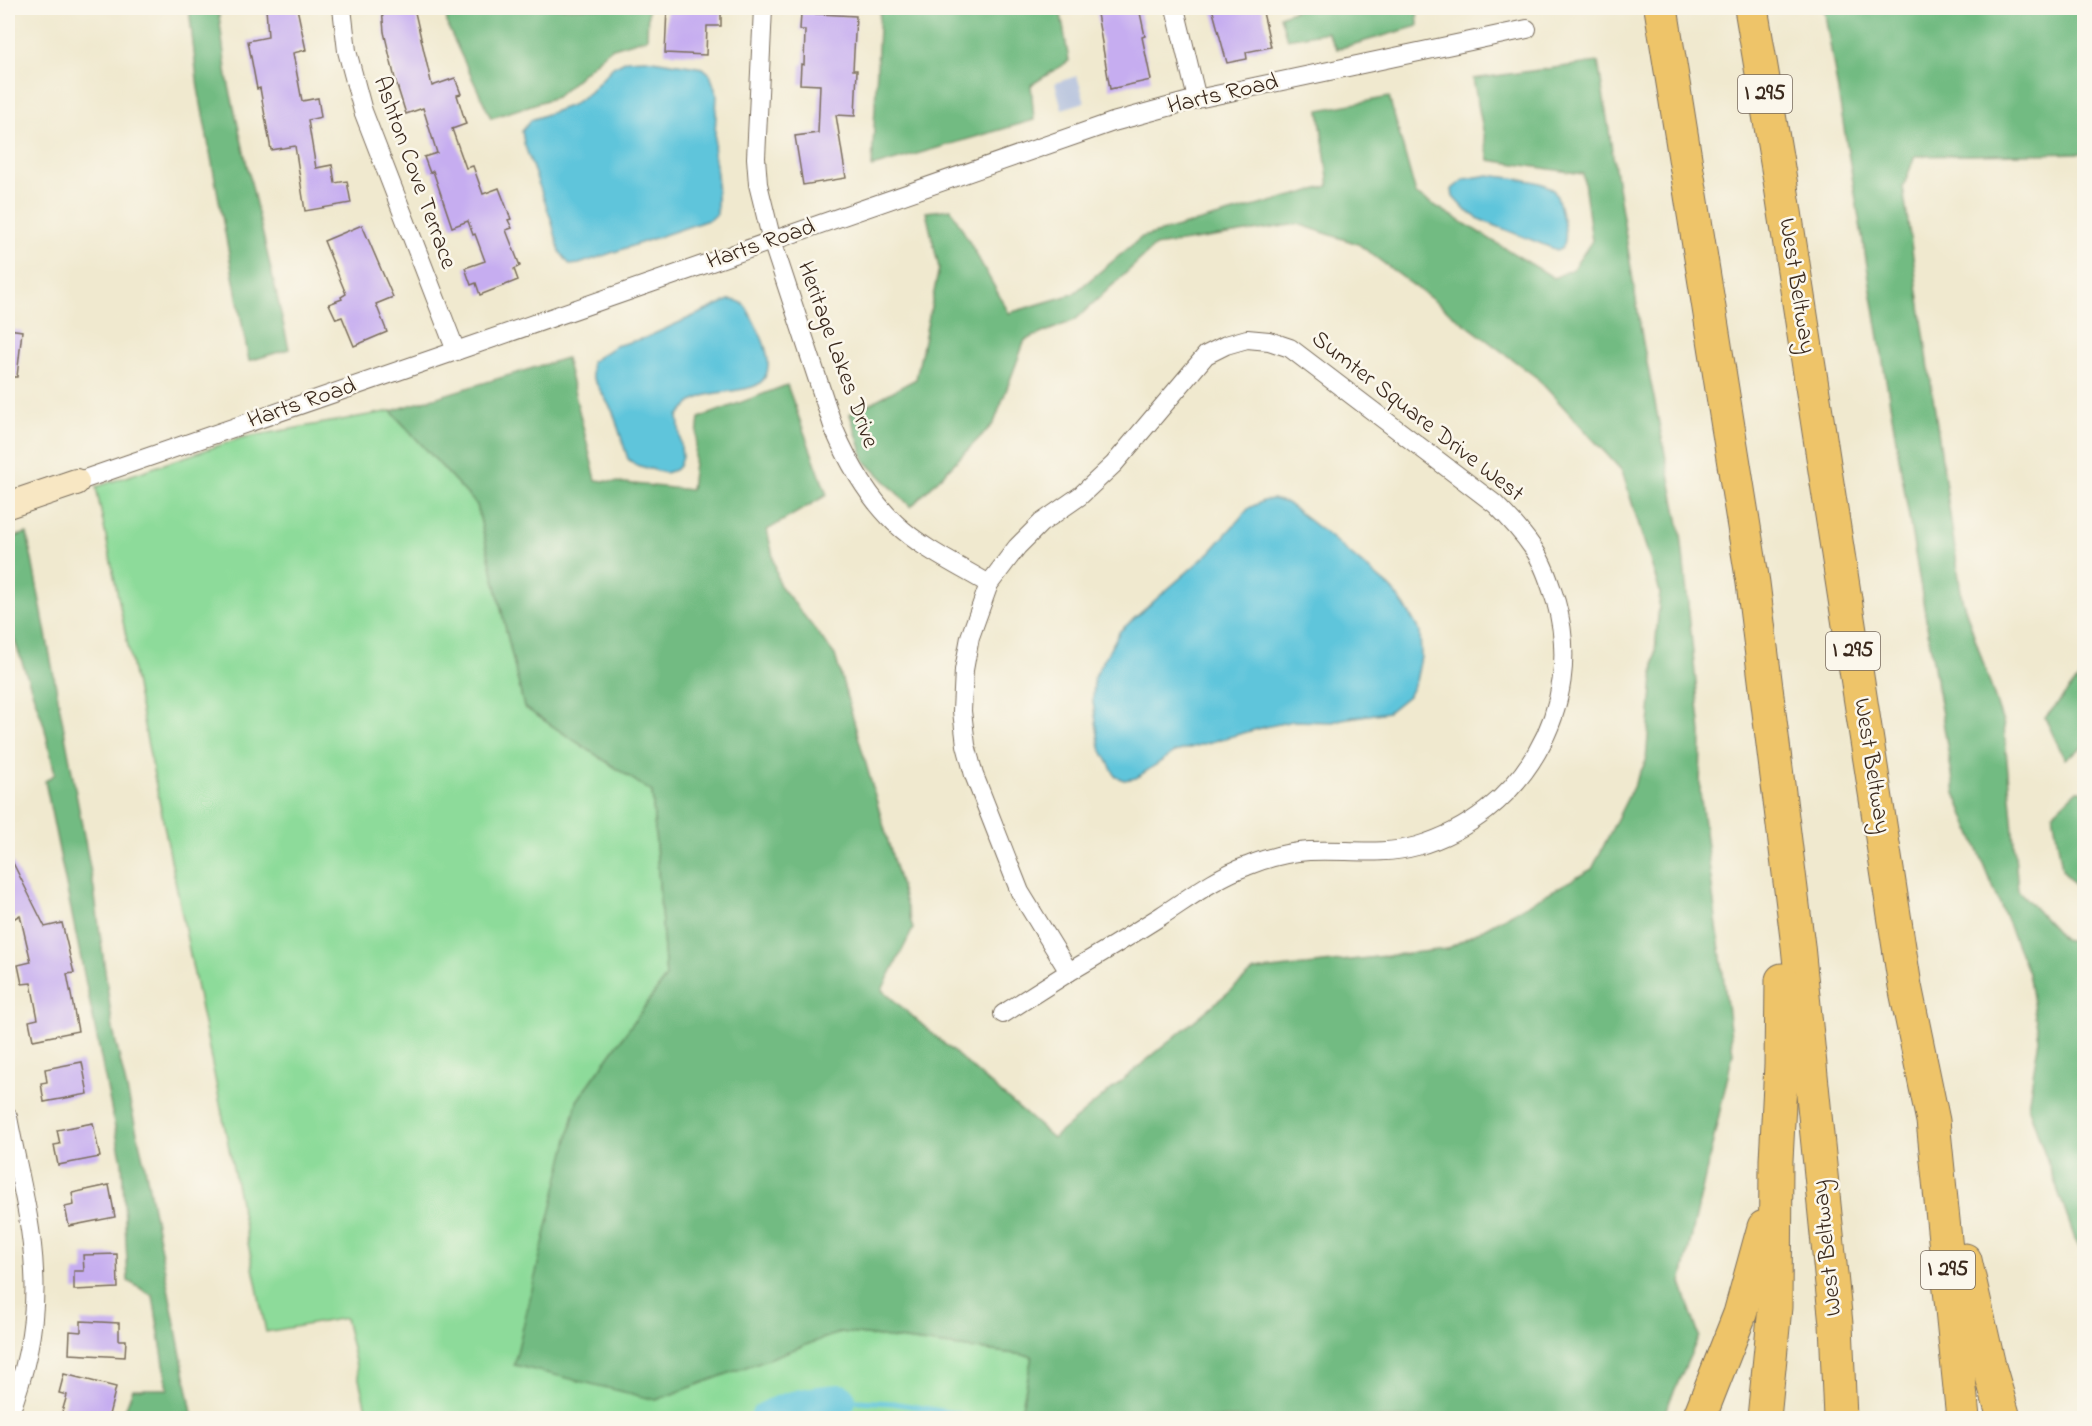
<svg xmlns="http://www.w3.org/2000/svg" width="2092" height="1426" font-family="'Indie Flower',sans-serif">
<rect width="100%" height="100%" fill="#fbf7ec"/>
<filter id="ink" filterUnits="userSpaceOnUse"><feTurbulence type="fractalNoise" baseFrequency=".0167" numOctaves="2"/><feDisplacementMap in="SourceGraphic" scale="12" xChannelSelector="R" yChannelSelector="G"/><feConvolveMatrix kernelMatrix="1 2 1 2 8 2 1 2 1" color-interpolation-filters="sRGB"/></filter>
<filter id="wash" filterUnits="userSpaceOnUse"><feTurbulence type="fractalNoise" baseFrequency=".008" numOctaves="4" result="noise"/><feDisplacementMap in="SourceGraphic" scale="24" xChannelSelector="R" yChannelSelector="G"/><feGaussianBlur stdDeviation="1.35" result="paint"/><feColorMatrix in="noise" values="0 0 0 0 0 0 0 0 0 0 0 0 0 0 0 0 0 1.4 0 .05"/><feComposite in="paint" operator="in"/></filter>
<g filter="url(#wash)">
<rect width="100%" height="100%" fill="#f0e9cf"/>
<polygon fill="#b9c5de" points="1077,76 1085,102 1062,109 1055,83"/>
<polygon fill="#8ddb9a" stroke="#64825c" stroke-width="1.5" points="391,411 477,505 524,707 652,792 666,977 577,1101 656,1400 841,1332 1032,1356 1020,1418 368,1418 345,1318 266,1332 96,487 241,438"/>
<g fill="#72bb82" stroke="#567250" stroke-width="1.5">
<polygon points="189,8 218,8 227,77 289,349 249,361 198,88"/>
<polygon points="445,8 648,8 647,38 610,49 556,97 491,118 448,27"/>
<polygon points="880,8 1060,8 1069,61 1031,85 1034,120 872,167"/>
<polygon points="1301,8 1417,8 1418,26 1337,49 1327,32 1287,39 1280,16"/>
<polygon points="1824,8 2084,8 2084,153 1915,156 1903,187 1962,599 2004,726 2018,890 2063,939 2084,943 2084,1255 2075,1239 2028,1106 2039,1039 2028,973 1955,793"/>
<polygon points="1598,62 1643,343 1681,534 1701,733 1700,792 1733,1053 1681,1283 1699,1336 1662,1418 1020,1418 1032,1356 841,1332 656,1400 514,1365 577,1101 666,977 652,792 524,707 477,505 391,411 566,358 596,480 691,490 699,418 787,385 827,495 767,530 779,584 835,655 913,929 882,990 1053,1138 1254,971 1447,949 1592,869 1646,761 1660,592 1622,471 1536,377 1358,244 1298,224 1155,246 1075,320 1025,340 994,423 911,507 865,461 850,414 916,379 939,268 926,212 951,209 1009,313 1073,294 1142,237 1329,186 1319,110 1389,97 1416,194 1554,278 1573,269 1592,241 1583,174 1489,160 1473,79"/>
<polygon points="27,533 94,889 113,1030 145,1167 193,1418 122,1418 133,1389 168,1389 153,1296 128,1281 122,1162 45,781 55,774 44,725 13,636 8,629 8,539"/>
<polygon points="2084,672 2084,746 2065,759 2045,718"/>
<polygon points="2077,790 2084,792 2084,897 2062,869 2053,813"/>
</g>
<g fill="#5ec5db" stroke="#4c787c" stroke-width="1.5">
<polygon points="627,60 646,59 703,68 710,74 717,95 714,154 717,174 717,214 711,219 579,264 570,265 560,252 551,219 524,143 522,131 531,120 572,105 590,92 613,67"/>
<path d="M 1489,175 C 1504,178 1543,179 1553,190 C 1559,197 1560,207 1562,216 C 1565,227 1568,238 1562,248 L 1557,250 L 1481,220 L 1466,211 L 1453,197 L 1452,189 L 1465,179 Z"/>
<path d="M 729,300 C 746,300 747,309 754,322 C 763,338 779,372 757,385 C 743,392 719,391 703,396 C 692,400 685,407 678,416 L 682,457 L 679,466 L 675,470 L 665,473 L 636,465 L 628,459 L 613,412 L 592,376 L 591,362 L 615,346 L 645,338 Z"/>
<polygon points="1273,499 1287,503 1329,536 1394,591 1409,613 1420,632 1421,657 1416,681 1409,695 1388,712 1342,719 1333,722 1293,721 1265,727 1175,752 1136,778 1124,780 1116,777 1100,747 1093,702 1094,678 1120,631 1210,552 1249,508 1263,501"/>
</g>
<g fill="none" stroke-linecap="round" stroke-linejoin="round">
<polyline stroke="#5ec5db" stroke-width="5" points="840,1400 893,1403 960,1414 966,1418"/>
<path stroke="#5ec5db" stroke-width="32" d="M 766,1418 C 789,1405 814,1402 840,1400"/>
</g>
<g id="blocks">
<g fill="#c6adf0">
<polygon points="266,8 297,8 306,50 293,53 302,101 318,98 321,117 308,120 316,168 332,165 335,183 347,181 351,203 305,211 295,146 271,150 260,88 257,89 248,41 268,37"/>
<polygon points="382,8 414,8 432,86 455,78 461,94 457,95 466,124 452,129 466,168 473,166 483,194 499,188 511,219 508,220 512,228 506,230 520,266 514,269 518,280 480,295 476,283 471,285 465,268 485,261 475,234 473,235 468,221 452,227 433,171 430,173 424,157 437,153 423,108 406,114 395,79 384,32"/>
<polygon points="667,8 721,8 721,26 707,26 706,55 665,53"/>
<polygon points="1096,8 1139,8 1145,36 1142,37 1151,80 1110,89"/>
<polygon points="1212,8 1262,8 1271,47 1246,52 1247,59 1227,63"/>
<polygon points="801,13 856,16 853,70 857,70 855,116 836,115 846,178 803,185 795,136 818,133 820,85 800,84 801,64 804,65 805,30 800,30"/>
<polygon points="362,225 393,297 376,304 387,332 354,346 342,317 336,319 329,304 342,299 341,297 346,294 324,241"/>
<polygon points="8,329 22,331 17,377 8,377"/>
<polygon points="8,853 45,927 62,923 74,973 67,974 78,1031 33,1040 29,1021 38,1019 31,983 22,984 18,965 31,962 20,915 8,922"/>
<polygon points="82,1062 88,1094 44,1102 41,1083 47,1082 45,1069"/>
<polygon points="93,1123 100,1157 58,1165 54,1145 60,1144 57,1130"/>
<polygon points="109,1185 115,1217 69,1226 65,1207 74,1205 72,1193"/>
<polygon points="117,1254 118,1288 74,1290 74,1271 84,1271 83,1255"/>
<polygon points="81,1321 119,1323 119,1340 126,1340 125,1357 69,1354 70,1331 81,1332"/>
<polygon points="64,1374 116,1387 108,1419 60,1419 67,1395 59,1393"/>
</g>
</g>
</g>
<g filter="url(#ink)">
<use href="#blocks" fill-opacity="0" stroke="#7a6d5c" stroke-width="1.5"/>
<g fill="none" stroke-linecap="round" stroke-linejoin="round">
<g stroke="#7a6d5c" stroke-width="20">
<g id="street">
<polyline points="342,8 347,51 363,111 456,351"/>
<path d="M 763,8 L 756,158 L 758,184 L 772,241 L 834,429 C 849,464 867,496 895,523 C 921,548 957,565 989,584"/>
<polyline points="1175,8 1197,99"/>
<path d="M 1247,339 L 1269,341 L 1290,348 L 1495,504 C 1509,518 1522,532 1533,548 C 1544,564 1550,584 1556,602 C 1586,708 1521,816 1417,846 C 1381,856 1345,849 1309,851 C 1287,852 1267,858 1247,866 C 1216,877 1189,898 1161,916 C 1131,935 1100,954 1069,972 L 1020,892 L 974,775 L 966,745 L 962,711 L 964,670 L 970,637 L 989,584 L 1017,547 L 1041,523 L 1080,496 L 1114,464 L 1206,355 L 1226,345 Z"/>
<polyline points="76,482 456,351 1113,122 1197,99 1527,29"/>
<polyline points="1003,1014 1069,972"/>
<path d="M 8,1117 C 17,1167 32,1219 34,1271 C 37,1321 26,1372 8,1418"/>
</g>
</g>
<g stroke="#7a6d5c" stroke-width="28">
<polyline id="secondary" points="8,505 76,482"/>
</g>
<g stroke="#7a6d5c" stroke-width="35">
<g id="highway">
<polyline points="1661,8 1753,583 1798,946 1836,1324 1840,1418"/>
<polyline points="1751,8 1780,180 1905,986 1933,1121 1963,1418"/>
<polyline points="1965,1260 1989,1366 2004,1418"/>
<polyline points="1699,1418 1740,1314 1764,1227"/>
<polyline points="1764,1418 1775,1307 1776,1160 1781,1065 1782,980"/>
</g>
</g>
<use href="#street" stroke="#fff" stroke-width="18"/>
<use href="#secondary" stroke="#f8e7c3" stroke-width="26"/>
<use href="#highway" stroke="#eec469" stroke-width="33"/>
</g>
</g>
<g text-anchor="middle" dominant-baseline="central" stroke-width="5" stroke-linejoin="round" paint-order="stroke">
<g fill="#fbf7ec" stroke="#75685c" stroke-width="1.5">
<rect x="1738" y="75" width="54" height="38" rx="4.5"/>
<rect x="1826" y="632" width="54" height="38" rx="4.5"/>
<rect x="1921" y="1251" width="54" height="38" rx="4.5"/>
</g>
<g font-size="22" font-weight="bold" fill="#3b2a1e">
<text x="1765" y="94">I 295</text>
<text x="1853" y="651">I 295</text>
<text x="1948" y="1270">I 295</text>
</g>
<g font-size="24" fill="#3b2a1e" stroke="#fbf7ec">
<text transform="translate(1223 95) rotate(-13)">Harts Road</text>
<text transform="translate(414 173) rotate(70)">Ashton Cove Terrace</text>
<text transform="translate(761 245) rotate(-19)">Harts Road</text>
<text transform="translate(1796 286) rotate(81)">West Beltway</text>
<text transform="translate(837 355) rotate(70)">Heritage Lakes Drive</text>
<text transform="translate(302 404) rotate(-19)">Harts Road</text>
<text transform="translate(1417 417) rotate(38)">Sumter Square Drive West</text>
<text transform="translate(1871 766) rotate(81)">West Beltway</text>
<text transform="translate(1828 1248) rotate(-96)">West Beltway</text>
</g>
</g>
<rect width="2092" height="1426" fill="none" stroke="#fbf7ec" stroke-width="30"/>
</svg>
